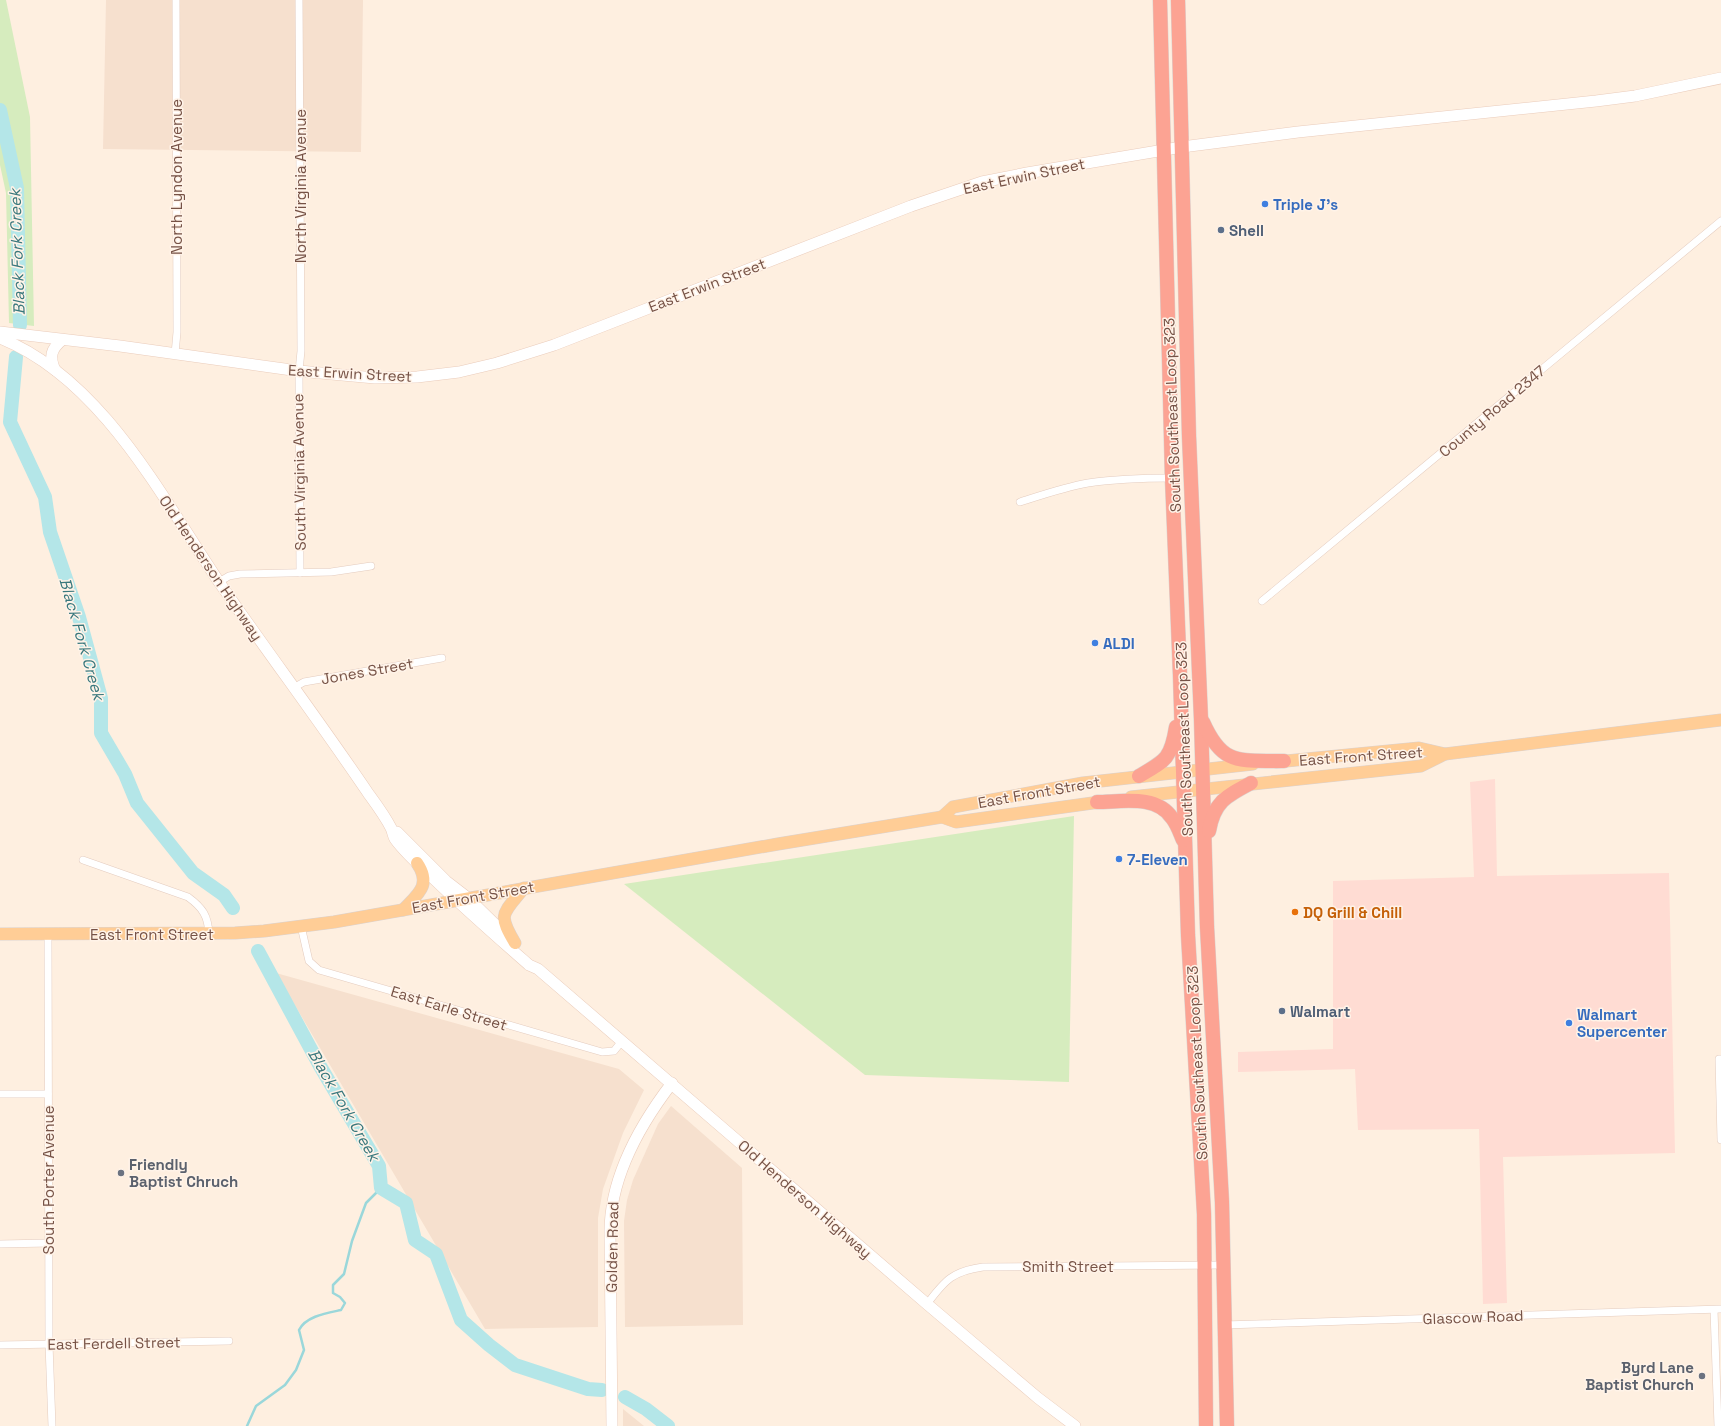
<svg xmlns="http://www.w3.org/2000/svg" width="1721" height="1426" font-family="'Space Grotesk',sans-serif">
<rect width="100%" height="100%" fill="#feefe0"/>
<g fill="#f6e0ce">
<polygon points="106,0 363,0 361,152 103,149"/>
<polygon points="276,973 619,1069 644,1090 623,1133 603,1189 598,1218 598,1327 485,1329"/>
<polygon points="671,1106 742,1168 743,1325 625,1327 624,1221 627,1200 633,1180 658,1124"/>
<polygon points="623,1409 644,1426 623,1426"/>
</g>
<polygon fill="#ffdcd3" points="1495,779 1497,876 1669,873 1675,1153 1503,1157 1507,1303 1483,1304 1479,1129 1358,1130 1355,1069 1238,1072 1238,1052 1333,1049 1333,881 1474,877 1470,782"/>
<g fill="#d6ecbe">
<polygon points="0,0 6,0 30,117 34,326 9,323 6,193 0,165"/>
<polygon points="1074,816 1069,1082 865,1075 624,884"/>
</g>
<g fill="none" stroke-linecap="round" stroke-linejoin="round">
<path stroke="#9ad7da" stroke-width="2.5" d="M 247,1426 L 256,1406 L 285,1385 L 296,1370 L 304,1350 L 299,1330 C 306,1316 327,1313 341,1310 L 345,1303 L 340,1297 L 333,1293 L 333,1285 L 344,1274 L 352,1241 L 366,1203 L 381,1188"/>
<g stroke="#b4e6e8" stroke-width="14">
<polyline points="0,110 17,188 20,325"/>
<polyline points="16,357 10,422 45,497 50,532 79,617 101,698 101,733 125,774 137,803 193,873 224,895 233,908"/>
<polyline points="258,951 320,1066 379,1166 381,1188 406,1203 415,1240 436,1254 461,1320 489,1345 515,1365 588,1389 602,1390"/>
<polyline points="625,1397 646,1409 668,1426"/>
</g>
<g stroke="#e4ccbf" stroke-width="8">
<g id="street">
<polyline points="299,0 301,351 299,371 300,573"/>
<polyline points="175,354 177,332 176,0"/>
<path d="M 1020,502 C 1042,495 1065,487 1088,483 C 1116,479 1144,478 1172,478"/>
<polyline points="219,582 229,576 240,574 331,572 371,566"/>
<polyline points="1262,601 1721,221"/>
<polyline points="293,688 304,682 442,658"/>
<path d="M 83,860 L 188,897 C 203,908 208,916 209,934"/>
<polyline points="301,926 309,961 319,970 602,1052 614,1051 622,1041"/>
<polyline points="48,934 49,1344 52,1426"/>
<polyline points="1721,1059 1719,1059 1721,1140"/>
<polyline points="0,1094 48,1094"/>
<polyline points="0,1244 49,1243"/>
<path d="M 927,1304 C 945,1280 953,1271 983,1267 L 1223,1265"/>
<polyline points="1714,1310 1718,1426"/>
<polyline points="1224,1325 1721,1309"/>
<polyline points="0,1345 229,1341"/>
</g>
</g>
<g stroke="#eaccbb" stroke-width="12">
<g id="secondary">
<polyline points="0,332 120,346 299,371 375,378 417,377 459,372 497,363 554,345 911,206 982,182 1027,173 1182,147 1298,132 1596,101 1635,96 1721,78"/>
<path d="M 0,338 C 101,378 161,496 219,582 C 268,653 320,722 368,793 C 376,804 385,816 391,828 C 393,832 393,836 395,839 C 406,854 420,866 433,878 C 464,908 496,936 529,965 L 538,969 L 927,1304 L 1038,1398 L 1075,1426"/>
<path d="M 55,370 C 49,357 51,349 62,340"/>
<polyline points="397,832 446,881 468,898 510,939"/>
<path d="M 612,1426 L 610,1232 C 610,1177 639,1126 672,1083"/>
</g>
</g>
<g stroke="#dbd2cf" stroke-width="13">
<g id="primary">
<polyline points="1276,762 1419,748 1445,754 1721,720"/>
<polyline points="1131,797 1421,766 1445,754"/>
<polyline points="942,817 953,807 1083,783 1253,764"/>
<path d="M 403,910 C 418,894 432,885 417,863"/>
<polyline points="0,934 235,933 264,931 334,922 778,844 942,817 956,822 1107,801"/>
<path d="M 515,943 C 497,913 503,914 524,888"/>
</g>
</g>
<g stroke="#dbd2cf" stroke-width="15">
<g id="highway">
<polyline points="1160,0 1172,478 1180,675 1188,935 1204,1214 1206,1426"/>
<polyline points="1178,0 1189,436 1201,719 1207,927 1222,1202 1227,1426"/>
<path d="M 1203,722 C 1223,767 1240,760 1284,761"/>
<path d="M 1139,776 C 1165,761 1171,759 1176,727"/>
<path d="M 1097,802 C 1121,802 1156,794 1172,818 C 1177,824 1180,833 1183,840"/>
<path d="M 1209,831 C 1214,802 1226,796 1251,783"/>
</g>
</g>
<use href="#street" stroke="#fff" stroke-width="7"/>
<use href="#secondary" stroke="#fff" stroke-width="11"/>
<use href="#primary" stroke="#ffcd96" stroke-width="12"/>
<use href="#highway" stroke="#fca393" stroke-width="14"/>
</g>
<g fill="#3f7fe0" stroke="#fff3e8" stroke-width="1.5">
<circle cx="1265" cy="204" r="4"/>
<circle cx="1095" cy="643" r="4"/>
<circle cx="1119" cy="859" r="4"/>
<circle cx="1569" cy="1023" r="4"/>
</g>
<g fill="#5c6f8a" stroke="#fff3e8" stroke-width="1.5">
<circle cx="1221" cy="230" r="4"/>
<circle cx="1282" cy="1011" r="4"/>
</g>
<circle fill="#e8710a" stroke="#fff3e8" stroke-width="1.5" cx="1295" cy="912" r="4"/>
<g fill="#6b7280" stroke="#fff3e8" stroke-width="1.5">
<circle cx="121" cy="1173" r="4"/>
<circle cx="1702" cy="1376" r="4"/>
</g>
<g text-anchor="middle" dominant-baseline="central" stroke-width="3" stroke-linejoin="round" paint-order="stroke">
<g font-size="15" fill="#765246" stroke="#fff3e8">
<text transform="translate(1024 176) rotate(-12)">East Erwin Street</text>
<text transform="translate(176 177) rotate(-90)">North Lyndon Avenue</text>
<text transform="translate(300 186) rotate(-90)">North Virginia Avenue</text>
<text transform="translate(707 285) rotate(-21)">East Erwin Street</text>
<text transform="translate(350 373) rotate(3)">East Erwin Street</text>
<text transform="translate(1492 411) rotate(-40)">County Road 2347</text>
<text transform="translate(1172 415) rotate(-92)">South Southeast Loop 323</text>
<text transform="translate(299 472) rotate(-91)">South Virginia Avenue</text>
<text transform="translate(211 568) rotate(56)">Old Henderson Highway</text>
<text transform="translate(367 671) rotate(-10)">Jones Street</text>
<text transform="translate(1184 739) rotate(-92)">South Southeast Loop 323</text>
<text transform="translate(1361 756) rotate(-4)">East Front Street</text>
<text transform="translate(1039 792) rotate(-10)">East Front Street</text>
<text transform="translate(473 897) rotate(-10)">East Front Street</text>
<text x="152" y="934">East Front Street</text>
<text transform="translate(449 1008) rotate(17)">East Earle Street</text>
<text transform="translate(1197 1063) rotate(-93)">South Southeast Loop 323</text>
<text transform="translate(48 1180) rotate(-90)">South Porter Avenue</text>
<text transform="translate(805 1199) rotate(41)">Old Henderson Highway</text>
<text transform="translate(612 1247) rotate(-89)">Golden Road</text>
<text x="1068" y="1266">Smith Street</text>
<text transform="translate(1473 1317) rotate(-2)">Glascow Road</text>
<text transform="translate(114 1343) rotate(-1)">East Ferdell Street</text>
</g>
<g font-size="15" font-weight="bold" fill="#366cbe" stroke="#fff3e8" text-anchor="start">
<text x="1273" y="204">Triple J's</text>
<text x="1103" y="643">ALDI</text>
<text x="1127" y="859">7-Eleven</text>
<text x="1577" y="1014">Walmart<tspan x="1577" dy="17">Supercenter</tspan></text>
</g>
<g font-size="15" font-weight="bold" fill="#4e5e75" stroke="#fff3e8" text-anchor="start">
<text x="1229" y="230">Shell</text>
<text x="1290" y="1011">Walmart</text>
</g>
<g font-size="15" font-weight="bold" fill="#c56008" stroke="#fff3e8" text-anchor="start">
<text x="1303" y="912">DQ Grill &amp; Chill</text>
</g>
<g font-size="15" font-weight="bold" fill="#5b616d" stroke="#fff3e8" text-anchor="start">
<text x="129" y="1164">Friendly<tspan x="129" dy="17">Baptist Chruch</tspan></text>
<text x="1694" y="1367" text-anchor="end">Byrd Lane<tspan x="1694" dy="17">Baptist Church</tspan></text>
</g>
<g font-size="16" font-style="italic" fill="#39787d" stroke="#fff3e8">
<text transform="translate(17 252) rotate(-92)">Black Fork Creek</text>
<text transform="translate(82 639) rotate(74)">Black Fork Creek</text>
<text transform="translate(344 1105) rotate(60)">Black Fork Creek</text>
</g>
</g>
</svg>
